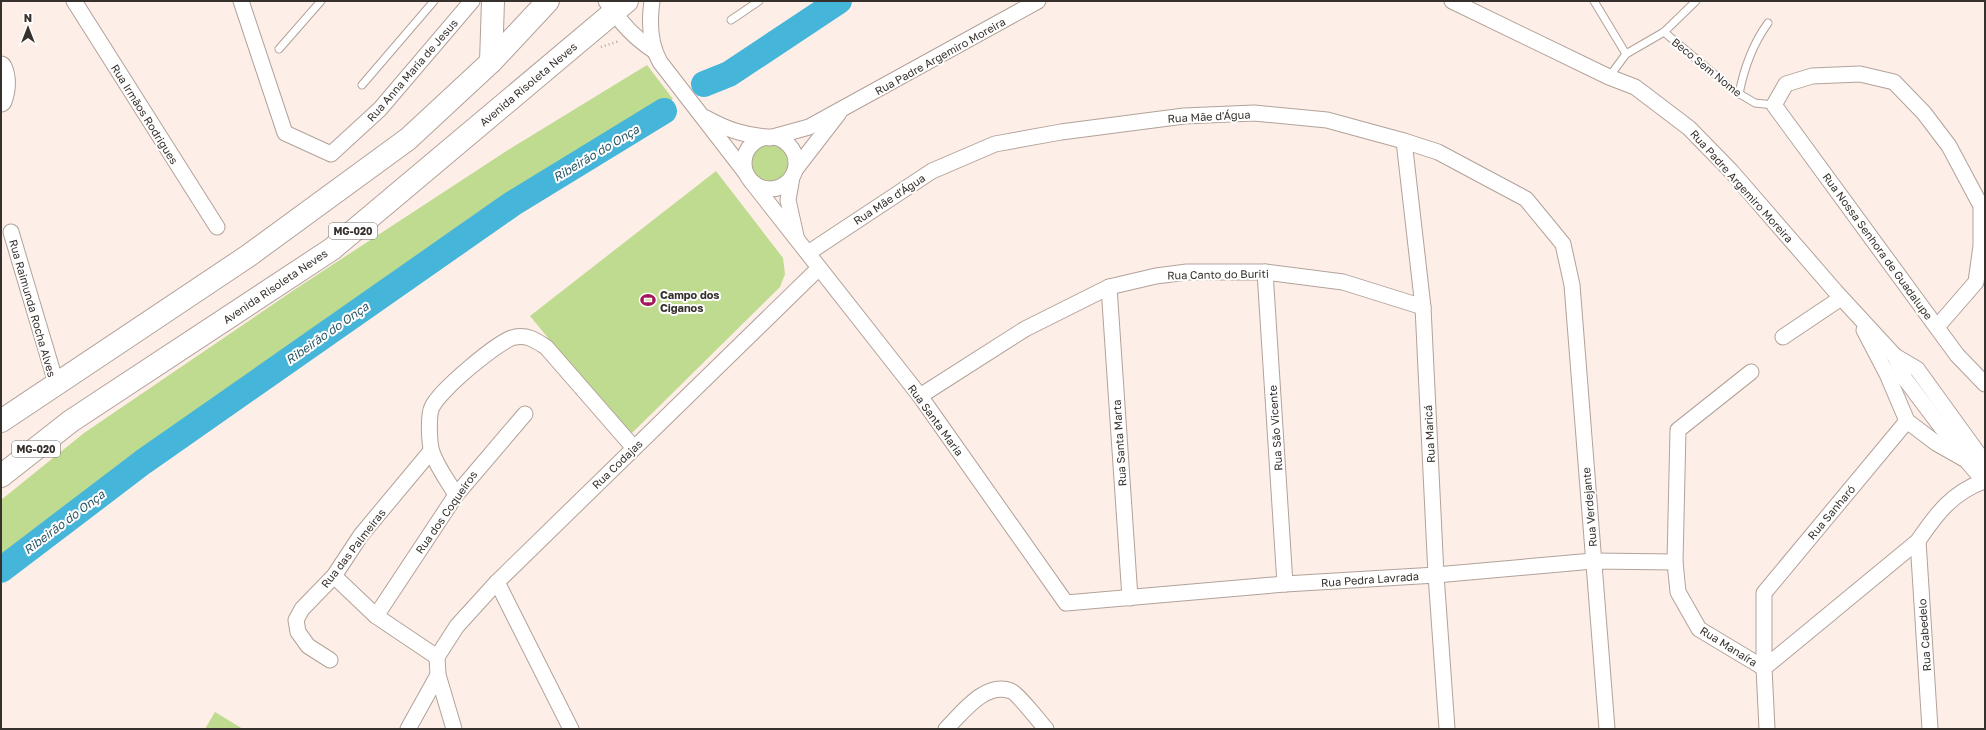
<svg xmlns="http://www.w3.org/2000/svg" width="1986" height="730" font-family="'Golos Text',sans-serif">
<rect width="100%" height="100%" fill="#fdeee8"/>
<g fill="#bfdb8f">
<path d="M 647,65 L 673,99 C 442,242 218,398 1,562 L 1,500 L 84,433 L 297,288 L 508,150 Z"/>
<circle cx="770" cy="163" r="21"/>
<polygon points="716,171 783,258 785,274 780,287 629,436 530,316"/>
<polygon points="215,712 243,729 205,729"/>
</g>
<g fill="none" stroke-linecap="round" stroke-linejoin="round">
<g stroke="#45b5da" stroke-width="26">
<polyline points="704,84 729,74 839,1"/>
<polyline points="1,570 143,462 512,204 664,111"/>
</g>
<g stroke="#b2a29a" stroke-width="9">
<g id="service">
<polyline points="1594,1 1626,54"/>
<polyline points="731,20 759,1"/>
<polyline points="1664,32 1733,90 1755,103 1774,105"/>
<polyline points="279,49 321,1"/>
<polyline points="1609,77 1626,54 1664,32 1696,1"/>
<polyline points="362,85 434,1"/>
<path d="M 1739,94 C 1744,68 1752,45 1768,23"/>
</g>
</g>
<g stroke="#b2a29a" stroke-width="17">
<g id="minor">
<polyline points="74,1 217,227"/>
<polyline points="241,1 285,133 331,154 380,109 472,1"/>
<path d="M 606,1 C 619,21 633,37 653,50"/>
<path d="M 652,1 C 649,22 649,43 660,62 L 745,172"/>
<polyline points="1452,1 1609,77 1635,87 1689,128 1731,171 1836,292 1895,356 1917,369 1985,463"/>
<path d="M 706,118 C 726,129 743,135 766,137"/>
<circle cx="770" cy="163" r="26"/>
<polyline points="769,138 809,127 1038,1"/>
<polyline points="1404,141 1423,307 1436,575 1447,729"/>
<polyline points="795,170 839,113"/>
<polyline points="792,177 788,200 796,236"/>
<polyline points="751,181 920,396 1066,603 1285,584 1436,575 1593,561 1675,562"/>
<polyline points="11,232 56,383"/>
<polyline points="808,253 932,171 995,144 1061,132 1184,116 1254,113 1327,120 1404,141 1438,152 1526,199 1563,244 1572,285 1607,729"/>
<polyline points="1265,272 1285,584"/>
<polyline points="1109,287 1130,598"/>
<polyline points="1937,327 1976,282 1981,246 1981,206 1949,146 1924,113 1894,82 1860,74 1812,76 1786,84 1774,105 1957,355 1985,384"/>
<polyline points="1864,330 1887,374 1907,421 1936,443 1966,460"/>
<polyline points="1783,337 1841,298"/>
<polyline points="1895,356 1905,379 1966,460 1985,482"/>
<path d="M 1751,372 L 1678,430 L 1675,562 L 1678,592 L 1699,629 L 1764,668 L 1918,541 C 1937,513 1952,493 1984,481"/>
<polyline points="920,396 1025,329 1109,287 1156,276 1187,272 1265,272 1343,282 1423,307"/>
<path d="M 456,495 C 448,481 437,467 432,452 C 429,443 428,415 432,407 C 439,391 499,340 515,337 C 528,335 535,340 546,347 L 634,448"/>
<polyline points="1918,541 1930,729"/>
<polyline points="334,576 376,616 437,657"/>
<polyline points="497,582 571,729"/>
<polyline points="376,616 456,495 525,414"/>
<polyline points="330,660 308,646 298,632 296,620 302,609 334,576 361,535 431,451"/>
<polyline points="408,729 438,675"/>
<polyline points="454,729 438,675 437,657 457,626 497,582 819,268"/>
<path d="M 946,729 C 962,713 985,681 1011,691 C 1017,693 1040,722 1046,729"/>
<polyline points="1767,729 1764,668 1764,593 1907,421"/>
</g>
</g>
<g stroke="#b2a29a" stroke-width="23">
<path id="secondary" d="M 1,67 C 6,78 5,90 1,101"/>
</g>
<g stroke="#b2a29a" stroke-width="24">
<g id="trunk">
<polyline points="491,62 493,1"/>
<polyline points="1,421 248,256 408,139 491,62 548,1"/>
<polyline points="1,476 71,421 332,249 627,1"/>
</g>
</g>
<polyline stroke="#b8aca6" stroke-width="2.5" stroke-dasharray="1 3" stroke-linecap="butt" points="601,47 619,41"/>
<use href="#service" stroke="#fff" stroke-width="7"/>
<use href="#minor" stroke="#fff" stroke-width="15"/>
<use href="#secondary" stroke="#fff" stroke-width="21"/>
<use href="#trunk" stroke="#fff" stroke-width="22"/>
</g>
<defs>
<g id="stadium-bare" transform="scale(1.2)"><path d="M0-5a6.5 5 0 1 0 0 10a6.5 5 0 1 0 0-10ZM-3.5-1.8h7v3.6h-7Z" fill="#a4165b" stroke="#fff" stroke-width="2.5" paint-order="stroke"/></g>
</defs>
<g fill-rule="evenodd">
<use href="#stadium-bare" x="648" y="300"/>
</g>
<g text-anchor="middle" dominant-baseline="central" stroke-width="4" stroke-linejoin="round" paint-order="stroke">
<g fill="#fff" stroke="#736f6c" stroke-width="1">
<rect x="329" y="223" width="48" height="16" rx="3"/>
<rect x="12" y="441" width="48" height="16" rx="3"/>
</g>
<g font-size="10" font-weight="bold" fill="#37312d">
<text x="353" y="231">MG-020</text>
<text x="36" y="449">MG-020</text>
</g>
<g font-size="11" fill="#37312d" stroke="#fff">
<text transform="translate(940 56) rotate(-29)">Rua Padre Argemiro Moreira</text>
<text transform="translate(1707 67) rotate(39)">Beco Sem Nome</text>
<text transform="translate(412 70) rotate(-49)">Rua Anna Maria de Jesus</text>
<text transform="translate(528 84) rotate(-40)">Avenida Risoleta Neves</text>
<text transform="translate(145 114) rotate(58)">Rua Irmãos Rodrigues</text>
<text transform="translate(1209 116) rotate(-3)">Rua Mãe d'Água</text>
<text transform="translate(1742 186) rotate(48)">Rua Padre Argemiro Moreira</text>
<text transform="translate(889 199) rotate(-33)">Rua Mãe d'Água</text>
<text transform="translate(1878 246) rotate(54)">Rua Nossa Senhora de Guadalupe</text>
<text transform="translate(1218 274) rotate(-1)">Rua Canto do Buriti</text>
<text transform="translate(275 286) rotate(-34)">Avenida Risoleta Neves</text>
<text transform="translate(33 308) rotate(74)">Rua Raimunda Rocha Alves</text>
<text transform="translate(936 420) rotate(54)">Rua Santa Maria</text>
<text transform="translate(1275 428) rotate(-94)">Rua São Vicente</text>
<text transform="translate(1429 434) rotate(-93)">Rua Maricá</text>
<text transform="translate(1119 443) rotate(-94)">Rua Santa Marta</text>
<text transform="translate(617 464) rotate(-44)">Rua Codajas</text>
<text transform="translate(1589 507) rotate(-95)">Rua Verdejante</text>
<text transform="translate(446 512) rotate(-55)">Rua dos Coqueiros</text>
<text transform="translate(1831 512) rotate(-50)">Rua Sanharó</text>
<text transform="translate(353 548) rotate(-52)">Rua das Palmeiras</text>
<text transform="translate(1370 579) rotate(-4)">Rua Pedra Lavrada</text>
<text transform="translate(1924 635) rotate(-94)">Rua Cabedelo</text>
<text transform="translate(1729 646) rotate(32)">Rua Manaíra</text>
</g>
<g font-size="11" font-weight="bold" fill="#37312d" stroke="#fff" text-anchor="start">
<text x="660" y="294">Campo dos<tspan x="660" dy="13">Ciganos</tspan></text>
</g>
<g font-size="12" font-style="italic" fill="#2a5868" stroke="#fff">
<text transform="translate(596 153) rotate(-31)">Ribeirão do Onça</text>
<text transform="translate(327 333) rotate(-35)">Ribeirão do Onça</text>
<text transform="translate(64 522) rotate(-37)">Ribeirão do Onça</text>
</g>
</g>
<rect width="1986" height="730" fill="none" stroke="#37312d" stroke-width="4"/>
<g transform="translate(28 28)" stroke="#ffffff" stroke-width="3" paint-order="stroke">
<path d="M0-3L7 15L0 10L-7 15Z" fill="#37312d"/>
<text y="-6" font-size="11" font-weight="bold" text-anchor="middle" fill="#37312d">N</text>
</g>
</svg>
